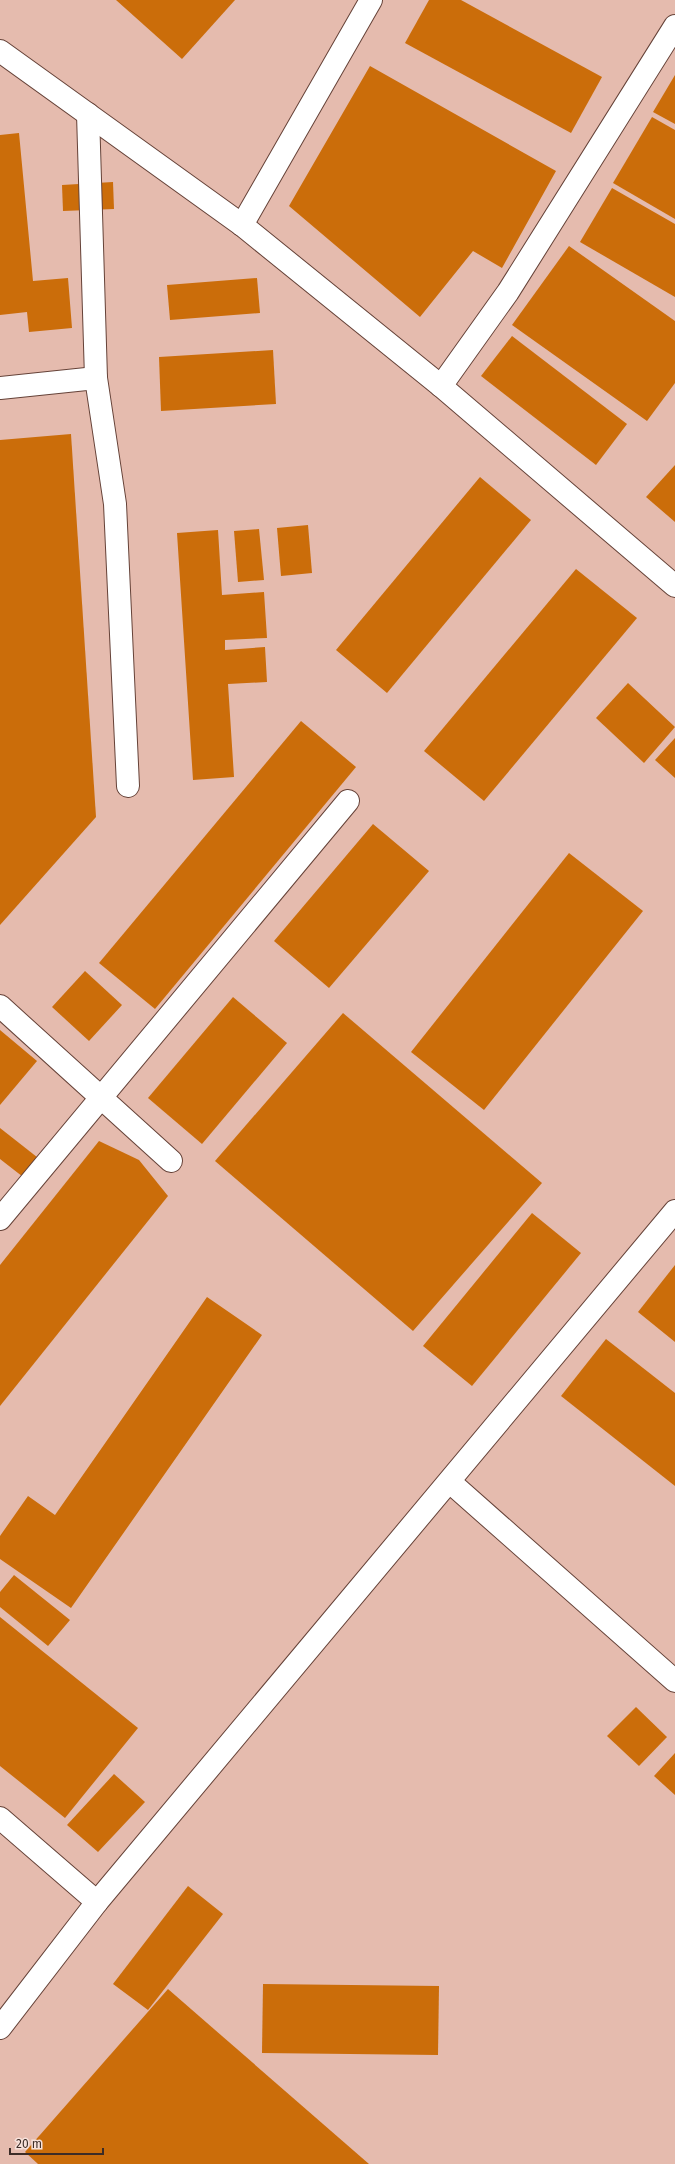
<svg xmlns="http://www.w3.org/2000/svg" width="675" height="2164" font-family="'Fira Sans',sans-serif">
<rect width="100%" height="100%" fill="#e5bbae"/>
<g fill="#cb6d0a">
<polygon points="116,0 235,0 182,59"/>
<polygon points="429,0 461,0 602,77 571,133 405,43"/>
<polygon points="370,66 556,171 502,268 473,251 420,317 289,206"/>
<polygon points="675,75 675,124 653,112"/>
<polygon points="652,117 675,130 675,219 613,183"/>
<polygon points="19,133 33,281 68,278 72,328 29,332 27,312 0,315 0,135"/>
<polygon points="113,182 114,209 63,211 62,185"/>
<polygon points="612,188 675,224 675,297 580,242"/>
<polygon points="569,246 675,321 675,383 647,421 512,325"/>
<polygon points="257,278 260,313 170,320 167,285"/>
<polygon points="512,336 627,424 596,465 481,376"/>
<polygon points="273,350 276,404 161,411 159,357"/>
<polygon points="71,434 96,817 0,925 0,440"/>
<polygon points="675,465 675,522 646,497"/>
<polygon points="480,477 531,520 387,693 336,650"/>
<polygon points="308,525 312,573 281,576 277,528"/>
<polygon points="259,529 264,580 238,582 234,531"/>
<polygon points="218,530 222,595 264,592 267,638 225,640 225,650 265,647 267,682 228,684 234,777 193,780 177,533"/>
<polygon points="576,569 637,618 484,801 424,751"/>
<polygon points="628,683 675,727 644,763 596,718"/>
<polygon points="301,721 356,767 155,1009 99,963"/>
<polygon points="675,738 675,778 655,760"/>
<polygon points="373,824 429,871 329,988 274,941"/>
<polygon points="569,853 643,911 484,1110 411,1052"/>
<polygon points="85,971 122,1005 89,1041 52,1007"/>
<polygon points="233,997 287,1043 202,1144 148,1098"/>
<polygon points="343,1013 542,1183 413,1331 215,1161"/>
<polygon points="0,1030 37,1061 0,1105"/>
<polygon points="0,1128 42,1161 27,1180 0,1159"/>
<polygon points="99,1141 139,1160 168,1196 0,1406 0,1265"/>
<polygon points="532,1213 581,1253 472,1386 423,1346"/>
<polygon points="675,1265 675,1342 638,1312"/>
<polygon points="207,1297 262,1335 71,1608 0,1559 0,1536 28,1496 55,1515"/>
<polygon points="606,1339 675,1393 675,1486 561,1396"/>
<polygon points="14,1575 70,1620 48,1646 0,1607 0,1592"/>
<polygon points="0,1617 138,1728 65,1818 0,1766"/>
<polygon points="636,1707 667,1737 639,1766 607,1736"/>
<polygon points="675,1753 675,1795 654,1776"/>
<polygon points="114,1774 145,1802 98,1852 67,1825"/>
<polygon points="188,1886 223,1914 148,2010 113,1984"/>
<polygon points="263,1984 439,1986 438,2055 262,2053"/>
<polygon points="168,1989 369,2164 38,2164 25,2152"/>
</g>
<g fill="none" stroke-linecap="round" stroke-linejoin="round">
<g stroke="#654238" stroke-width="24">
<g id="minor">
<polyline points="0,51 242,225 441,386 675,586"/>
<polyline points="88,114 96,378 115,504 128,786"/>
<polyline points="242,225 371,0"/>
<polyline points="441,386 508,292 675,26"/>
<polyline points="0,388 96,378"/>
<polyline points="0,1006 171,1161"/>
<polyline points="0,1219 348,801"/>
<polyline points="450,1482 675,1681"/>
<polyline points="0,1818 97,1902"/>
<polyline points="0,2028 97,1902 675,1211"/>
</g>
</g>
<use href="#minor" stroke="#fff" stroke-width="22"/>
</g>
<path d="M10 2148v6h93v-6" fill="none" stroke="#3c2c27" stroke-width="2"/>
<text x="16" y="2148" font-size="12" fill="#3c2c27" stroke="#f7e1da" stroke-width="3" paint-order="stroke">20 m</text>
</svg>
